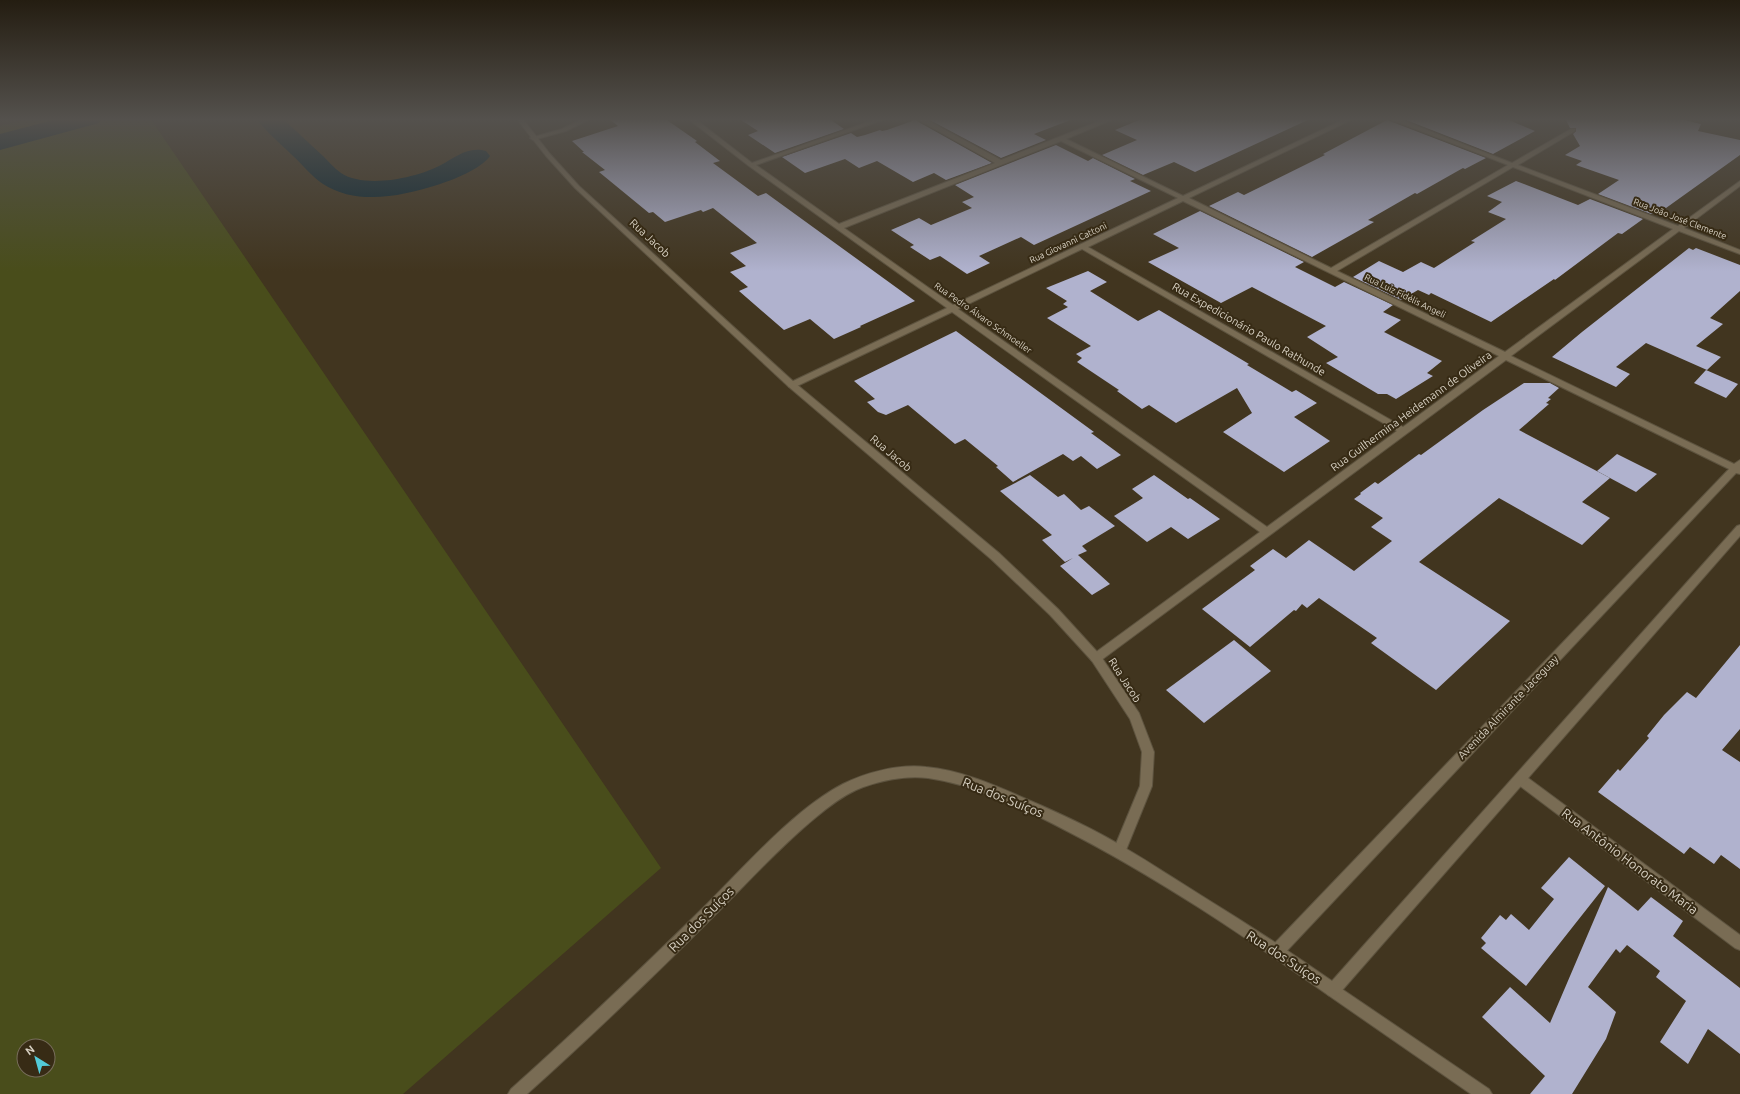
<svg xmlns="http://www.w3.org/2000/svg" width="1740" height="1094" font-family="Ubuntu,sans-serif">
<rect width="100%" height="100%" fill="#41351f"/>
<path fill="#494d1b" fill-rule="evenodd" d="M 32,118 L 150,118 L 661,868 L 403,1094 L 0,1094 L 0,126 ZM 24,1046 L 48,1046 L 48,1070 L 24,1070 Z"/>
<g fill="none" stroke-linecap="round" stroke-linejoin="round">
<g fill="#082531" fill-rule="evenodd">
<polygon points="61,118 102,118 99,123 0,150 0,134"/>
<path d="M 256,118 L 282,118 C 296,131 309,143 323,156 C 328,161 334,168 341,173 C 365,189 417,178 441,165 C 456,157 468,146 486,151 L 490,156 C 481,169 453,180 437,185 C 402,196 357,206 323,184 C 312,177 302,164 292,155 C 280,143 266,132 256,118 Z"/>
</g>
</g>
<g fill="#b0b2ce">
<polygon points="608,118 664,118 697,141 695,142 720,161 713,163 758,196 766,193 915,301 860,326 861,327 834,339 810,319 784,330 739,291 748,287 730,272 746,266 730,253 757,243 713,208 703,212 701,210 665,222 653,212 649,213 599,172 605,170 582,152 584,152 572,141 618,126"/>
<polygon points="738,118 828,118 844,129 775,153 748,135 758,131"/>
<polygon points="926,118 1073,118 1073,119 1034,134 1046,140 1001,158"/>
<polygon points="1144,118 1312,118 1195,172 1174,162 1143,175 1102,155 1137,140 1115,130"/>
<polygon points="1401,118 1504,118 1535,131 1493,154"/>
<polygon points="1565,118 1675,118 1701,124 1698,131 1740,140 1740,155 1666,208 1661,207 1651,214 1598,194 1619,180 1576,165 1582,161 1565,155 1580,146 1573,134 1576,131 1576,128 1570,128"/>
<polygon points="915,120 992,163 946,180 934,173 913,182 877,161 859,168 845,159 805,173 782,157 851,133 857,137 865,135 880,130 882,131 887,130"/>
<polygon points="1387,120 1486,158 1465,169 1463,168 1417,194 1415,193 1368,220 1374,222 1312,257 1209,206 1238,192 1244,195 1325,155 1323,154"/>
<polygon points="1056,145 1088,161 1093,158 1135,179 1130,181 1151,191 1034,245 1021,237 979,256 990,263 967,274 940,256 930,260 910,247 914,245 891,230 919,218 931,225 972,208 962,202 974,197 955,185"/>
<polygon points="1516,181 1578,205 1590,199 1643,219 1622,234 1618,233 1555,280 1554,279 1491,322 1431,293 1429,295 1418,290 1401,300 1353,277 1379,261 1403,272 1421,262 1434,268 1475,242 1471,241 1506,219 1488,212 1502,202 1487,196"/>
<polygon points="1200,211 1304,262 1295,267 1335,287 1344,282 1393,305 1383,312 1401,320 1384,332 1442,361 1427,373 1433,376 1396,399 1387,394 1378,394 1326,363 1338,357 1307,337 1326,326 1252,287 1221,303 1148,262 1179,248 1153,234"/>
<polygon points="1689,248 1693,250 1696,248 1740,265 1740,291 1710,318 1723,324 1696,346 1721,357 1707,370 1646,343 1616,367 1630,374 1616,387 1552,357 1582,332"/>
<polygon points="1088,271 1107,282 1090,291 1138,321 1159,310 1249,364 1247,365 1292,392 1296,390 1317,403 1294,417 1330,441 1284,472 1223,432 1252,413 1237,388 1176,423 1149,405 1142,409 1117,391 1119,390 1077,362 1082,358 1076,354 1091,346 1047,318 1068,307 1063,304 1067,301 1046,288"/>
<polygon points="956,331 1094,432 1091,433 1121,455 1097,469 1081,456 1073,461 1063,454 1013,482 996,467 998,466 965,439 955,444 908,405 886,415 878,412 867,402 875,399 854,381"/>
<polygon points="1706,370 1738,384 1726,398 1694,383"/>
<polygon points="1524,383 1550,383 1559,388 1548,398 1551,399 1546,403 1549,404 1519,430 1610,478 1582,502 1610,518 1582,545 1499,498 1419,562 1510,621 1436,690 1371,643 1377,638 1319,598 1307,608 1302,604 1296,611 1294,610 1250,647 1202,609 1255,570 1250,566 1273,549 1286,558 1309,540 1354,571 1392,541 1371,527 1383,518 1354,499 1361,494 1360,493 1375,482 1378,484 1419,454 1421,455 1483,410"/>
<polygon points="1617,454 1657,474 1636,492 1597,471"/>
<polygon points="1030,475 1058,497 1064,494 1081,510 1089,506 1115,526 1082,546 1087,551 1078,555 1110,584 1092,595 1060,566 1073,558 1065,562 1042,540 1052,535 1000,491"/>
<polygon points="1154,475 1188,499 1190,498 1220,519 1188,539 1171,527 1147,542 1114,516 1143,498 1132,489"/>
<polygon points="1234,640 1271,671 1204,723 1166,690"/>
<polygon points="1740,645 1740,729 1722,750 1740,762 1740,869 1721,855 1714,864 1690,847 1684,854 1598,792 1618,769 1620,771 1649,738 1647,736 1664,715 1687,692 1696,698"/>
<polygon points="1569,857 1605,886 1526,986 1481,948 1486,943 1481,938 1500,915 1506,920 1511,914 1529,930 1554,899 1541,888"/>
<polygon points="1608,887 1638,911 1651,897 1683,921 1673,936 1740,988 1740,1054 1708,1029 1688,1064 1660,1042 1686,1001 1656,977 1660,971 1627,945 1620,953 1616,949 1588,987 1616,1012 1606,1039 1572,1094 1530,1094 1545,1076 1482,1017 1510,987 1550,1023"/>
</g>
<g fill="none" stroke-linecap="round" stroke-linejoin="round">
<g stroke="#5d533f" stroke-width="2">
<g id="minor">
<polygon points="584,118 592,118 566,131 533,140 530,138 562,129"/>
<path d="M 687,118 L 694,118 L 752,163 L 879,118 L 888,118 L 756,165 L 839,224 L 995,163 L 915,118 L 923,118 L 1001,160 L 1107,118 L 1116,118 L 1066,139 L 1183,196 L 1347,118 L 1355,118 L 1189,198 L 1331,268 L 1508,165 L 1387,118 L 1396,118 L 1512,163 L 1571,129 L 1575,129 L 1575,131 L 1518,165 L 1678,226 L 1740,181 L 1740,186 L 1684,228 L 1740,250 L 1740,254 L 1679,231 L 1511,356 L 1734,464 L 1740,460 L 1740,474 L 1736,473 L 1282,956 L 1277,958 L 1272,956 L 1270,951 L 1272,946 L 1729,469 L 1506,360 L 1100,661 L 1096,663 L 1092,661 L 1090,658 L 1092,655 L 1260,532 L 952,312 L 795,387 L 789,387 L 788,385 L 789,383 L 947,308 L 749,166 ZM 1061,141 L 1178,198 L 953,305 L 844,228 ZM 1513,167 L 1673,229 L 1505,352 L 1337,271 ZM 1183,201 L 1499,356 L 1403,427 L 1088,247 ZM 1082,249 L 1397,431 L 1267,527 L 958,309 Z"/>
<polygon points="1520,773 1524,775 1740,935 1740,950 1735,948 1516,783 1514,779 1516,775"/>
</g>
</g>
<g stroke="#5d533f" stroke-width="2">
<g id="tertiary">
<polygon points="516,118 522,118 550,154 579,186 795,383 999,553 1058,609 1100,655 1139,713 1154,752 1152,786 1124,855 1119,857 1114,855 1113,851 1140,786 1142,752 1130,719 1092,661 1050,615 991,559 789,387 575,188 546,156"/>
<polygon points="1333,983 1489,1089 1492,1094 1471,1094 1328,995 1326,990 1328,985"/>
</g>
</g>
<g stroke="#5d533f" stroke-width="2">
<path id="secondary" d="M 1740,525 L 1740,536 L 1338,995 L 1333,997 L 1328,995 C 1244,936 1157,877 1065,830 C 1023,808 976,785 928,778 C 905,775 877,781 856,790 C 841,797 828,807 815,818 C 781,846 751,879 720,910 C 657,973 593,1035 527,1094 L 508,1094 L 511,1089 C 578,1029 644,966 708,903 C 747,864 795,809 843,784 C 867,772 899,764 926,767 C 960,770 995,785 1026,799 C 1059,813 1094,829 1125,848 C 1151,863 1176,880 1202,896 C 1246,923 1289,951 1332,981 L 1737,526 Z"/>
</g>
<use href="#minor" fill="#796c54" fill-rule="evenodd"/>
<use href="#tertiary" fill="#796c54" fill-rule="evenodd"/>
<use href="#secondary" fill="#796c54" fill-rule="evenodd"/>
</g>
<linearGradient id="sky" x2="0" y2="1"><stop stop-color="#241d11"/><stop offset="0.44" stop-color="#54514d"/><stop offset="1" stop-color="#54514d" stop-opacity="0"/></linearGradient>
<rect width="1740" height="271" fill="url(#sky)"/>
<g text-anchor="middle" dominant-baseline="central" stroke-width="4" stroke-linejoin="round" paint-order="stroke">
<g font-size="9" fill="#d8d1c3" stroke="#372b15">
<text transform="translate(1680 219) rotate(21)">Rua João José Clemente</text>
<text transform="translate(1068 243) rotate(-25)">Rua Giovanni Cattoni</text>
<text transform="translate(1405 296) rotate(26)">Rua Luiz Fidélis Angeli</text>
<text transform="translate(983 318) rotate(35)">Rua Pedro Álvaro Schmoeller</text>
</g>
<g font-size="11" fill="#d8d1c3" stroke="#372b15">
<text transform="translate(650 238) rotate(43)">Rua Jacob</text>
<text transform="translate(1249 329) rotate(30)">Rua Expedicionário Paulo Rathunde</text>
<text transform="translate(1411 411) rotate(-36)">Rua Guilhermina Heidemann de Oliveira</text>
<text transform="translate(891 453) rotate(40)">Rua Jacob</text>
<text transform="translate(1125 680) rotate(57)">Rua Jacob</text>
<text transform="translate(1508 707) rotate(-46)">Avenida Almirante Jaceguay</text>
</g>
<g font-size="13" fill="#d8d1c3" stroke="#372b15">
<text transform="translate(1003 797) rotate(22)">Rua dos Suíços</text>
<text transform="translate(1630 861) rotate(37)">Rua Antônio Honorato Maria</text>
<text transform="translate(701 919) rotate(-45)">Rua dos Suíços</text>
<text transform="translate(1284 957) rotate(33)">Rua dos Suíços</text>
</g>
</g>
<g transform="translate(36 1058) rotate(323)"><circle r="19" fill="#372b15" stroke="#776d5b"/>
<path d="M0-3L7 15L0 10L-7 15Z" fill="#52cbd8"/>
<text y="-6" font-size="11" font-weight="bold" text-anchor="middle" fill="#d8d1c3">N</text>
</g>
</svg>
